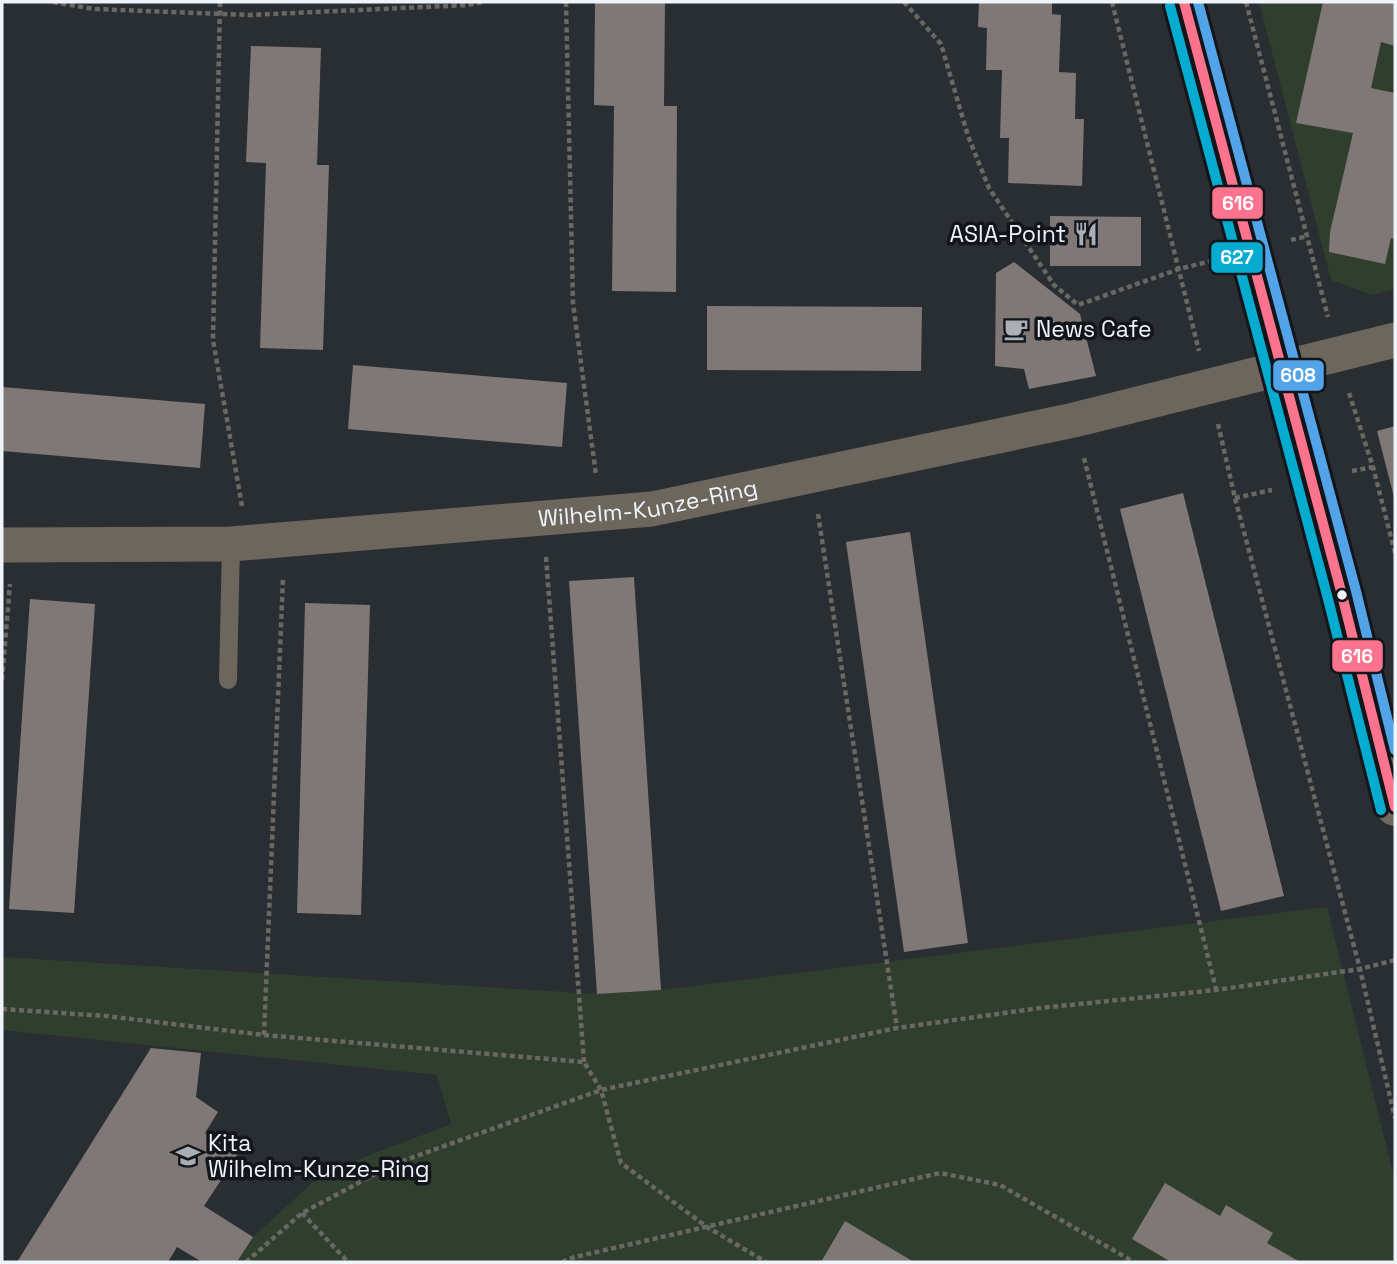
<svg xmlns="http://www.w3.org/2000/svg" width="1397" height="1264" font-family="'Space Grotesk',sans-serif">
<rect width="100%" height="100%" fill="#292e33"/>
<g fill="#303e2e">
<polygon points="1259,2 1395,2 1395,289 1373,295 1331,280"/>
<polygon points="1327,907 1395,1181 1395,1262 237,1262 253,1237 323,1173 451,1124 437,1075 2,1030 2,957 597,994 661,990"/>
</g>
<g fill="#7f7876">
<polygon points="595,2 665,2 664,106 677,106 676,292 612,291 614,106 594,105"/>
<polygon points="979,2 1052,2 1052,14 1061,15 1059,72 1076,73 1075,119 1084,119 1082,186 1008,183 1009,138 1000,138 1002,70 986,70 987,28 978,27"/>
<polygon points="1323,2 1395,2 1395,46 1381,42 1371,88 1395,93 1395,239 1391,238 1385,264 1329,252 1330,232 1353,133 1296,123"/>
<polygon points="251,46 321,48 317,165 329,165 323,350 260,348 266,163 246,162"/>
<polygon points="1050,216 1141,217 1141,266 1050,266"/>
<polygon points="1014,262 1080,314 1096,376 1029,389 1024,369 995,366 996,273"/>
<polygon points="707,306 922,307 921,371 707,370"/>
<polygon points="353,365 567,383 562,447 348,429"/>
<polygon points="2,387 205,404 200,468 2,451"/>
<polygon points="1395,426 1395,497 1394,497 1377,431"/>
<polygon points="1183,493 1284,896 1221,911 1120,509"/>
<polygon points="910,532 968,943 904,952 846,542"/>
<polygon points="634,577 661,990 597,994 569,581"/>
<polygon points="30,599 95,604 74,913 9,909"/>
<polygon points="305,603 370,605 361,915 297,913"/>
<polygon points="151,1048 201,1053 196,1097 218,1112 205,1133 238,1154 204,1206 253,1237 237,1262 202,1262 177,1247 168,1262 17,1262"/>
<polygon points="1165,1183 1220,1216 1226,1205 1273,1233 1267,1243 1300,1262 1171,1262 1132,1239"/>
<polygon points="845,1221 914,1262 821,1262"/>
</g>
<g fill="none" stroke-linecap="round" stroke-linejoin="round">
<g stroke="#6a6863" stroke-width="4.5" stroke-dasharray="5 3.5" stroke-linecap="butt">
<polyline points="53,2 94,9 250,15 468,5 483,2"/>
<polyline points="220,2 213,340 242,506"/>
<polyline points="566,2 573,303 596,475"/>
<polyline points="904,2 941,44 968,136 989,188 1054,285 1078,305 1179,269 1211,261"/>
<polyline points="1112,2 1199,351"/>
<polyline points="1246,2 1328,317"/>
<polyline points="1291,240 1308,236"/>
<polyline points="1349,393 1373,467 1395,553"/>
<polyline points="1218,424 1235,498 1360,969 1395,1118"/>
<polyline points="1084,458 1216,989"/>
<polyline points="1352,471 1373,467"/>
<polyline points="1235,498 1272,490"/>
<polyline points="818,514 897,1028"/>
<polyline points="546,557 584,1062"/>
<polyline points="2,680 10,584"/>
<polyline points="2,1009 106,1016 264,1035 584,1062 601,1090 621,1163 707,1227 766,1262"/>
<polyline points="264,1035 283,578"/>
<polyline points="302,1213 348,1262"/>
<polyline points="246,1262 302,1213 394,1164 601,1090 897,1028 1040,1008 1216,990 1360,969 1395,960"/>
<polyline points="562,1262 575,1257 940,1173 1000,1185 1134,1262"/>
</g>
<polyline stroke="#6c665d" stroke-width="18" points="228,680 231,544"/>
<path stroke="#6c665d" stroke-width="35" id="s1" d="M 2,545 L 231,544 L 652,509 L 1074,420 L 1395,340"/>
<polyline stroke="#6f685e" stroke-width="38" points="1184,2 1342,595 1395,807"/>
<g stroke="#12161a" stroke-width="16">
<polyline id="bus-1" points="1184,2 1342,595 1395,807"/>
</g>
<g stroke="#12161a" stroke-width="16">
<polyline id="bus-2" points="1170,6 1328,599 1381,810"/>
</g>
<g stroke="#12161a" stroke-width="16">
<polyline id="bus-3" points="1198,2 1356,591 1395,750"/>
</g>
<use href="#bus-1" stroke="#fc738d" stroke-width="10"/>
<use href="#bus-2" stroke="#06acd0" stroke-width="10"/>
<use href="#bus-3" stroke="#53a3e8" stroke-width="10"/>
</g>
<defs>
<g id="restaurant-bare" transform="scale(1.89)"><path d="M-5-6h1v4h1v-4h1v4h1v-4h1v5L-1.5 .5V6h-2V.5L-5-1ZM5-6V6H3V1.5H1.5Q1.5-4 5-6Z" fill="#aaafb5" stroke="#12161a" stroke-width="2.5" paint-order="stroke"/></g>
<g id="cafe-bare" transform="scale(1.89)"><path d="M-5.5-4.5H6V0H3Q3 3.5 0 3.5H-2.5Q-5.5 3.5-5.5 0ZM3-3.2v2h1.7v-2ZM-6 4.5H4V6H-6Z" fill="#aaafb5" stroke="#12161a" stroke-width="2.5" paint-order="stroke"/></g>
<g id="school-bare" transform="scale(1.89)"><path d="M0-5L7-2L0 1L-7-2ZM-4 1L0 2.5L4 1V4Q0 6-4 4Z" fill="#aaafb5" stroke="#12161a" stroke-width="2.5" paint-order="stroke"/></g>
</defs>
<g fill-rule="evenodd">
<use href="#restaurant-bare" x="1086" y="234"/>
<use href="#cafe-bare" x="1016" y="329"/>
<use href="#school-bare" x="188" y="1156"/>
</g>
<circle fill="#eff4fb" stroke="#12161a" stroke-width="2.5" cx="1342" cy="595" r="6"/>
<g text-anchor="middle" dominant-baseline="central" stroke-width="7" stroke-linejoin="round" paint-order="stroke">
<g font-size="23" fill="#eff4fb" stroke="#12161a" text-anchor="start">
<text x="1066" y="234" text-anchor="end">ASIA-Point</text>
<text x="1036" y="329">News Cafe</text>
<text x="208" y="1143">Kita<tspan x="208" dy="26">Wilhelm-Kunze-Ring</tspan></text>
</g>
<g font-size="23" fill="#eff4fb" stroke="#12161a">
<text stroke="none"><textPath href="#s1" startOffset="648">Wilhelm-Kunze-Ring</textPath></text>
</g>
</g>
<g stroke="#12161a" stroke-width="2.5">
<rect x="1211" y="186" width="53" height="34" rx="7" fill="#fc738d"/>
<rect x="1210" y="241" width="54" height="33" rx="7" fill="#06acd0"/>
<rect x="1272" y="359" width="53" height="33" rx="7" fill="#53a3e8"/>
<rect x="1331" y="639" width="53" height="34" rx="7" fill="#fc738d"/>
</g>
<g font-size="19" text-anchor="middle" font-weight="bold" fill="#fff">
<text x="1238" y="210">616</text>
<text x="1237" y="264">627</text>
<text x="1298" y="382">608</text>
<text x="1357" y="663">616</text>
</g>
<rect width="1397" height="1264" fill="none" stroke="#eff4fb" stroke-width="7"/>
</svg>
